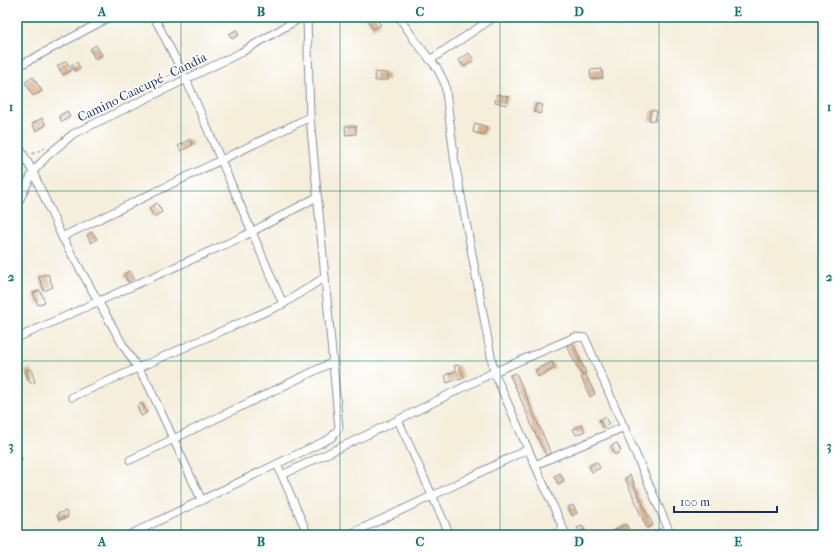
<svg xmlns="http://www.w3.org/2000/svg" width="840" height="552" font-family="'IM FELL French Canon',serif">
<rect width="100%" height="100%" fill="#fff"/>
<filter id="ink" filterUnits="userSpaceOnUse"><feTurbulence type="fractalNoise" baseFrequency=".025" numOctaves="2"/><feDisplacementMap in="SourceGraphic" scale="8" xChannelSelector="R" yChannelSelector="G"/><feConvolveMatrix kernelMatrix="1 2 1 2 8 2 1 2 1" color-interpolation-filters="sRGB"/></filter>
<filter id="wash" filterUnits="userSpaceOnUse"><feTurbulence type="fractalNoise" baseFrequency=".012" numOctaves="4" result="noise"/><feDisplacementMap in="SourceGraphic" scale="16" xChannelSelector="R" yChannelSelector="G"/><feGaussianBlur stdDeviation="0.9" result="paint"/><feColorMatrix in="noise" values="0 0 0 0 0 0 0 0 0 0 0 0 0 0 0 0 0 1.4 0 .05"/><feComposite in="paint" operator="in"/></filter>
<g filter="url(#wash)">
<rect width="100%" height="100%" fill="#f4eedb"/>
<g id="blocks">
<g fill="#d8b089">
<polygon points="366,17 376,17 381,25 373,29"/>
<polygon points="236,30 239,35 232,39 229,34"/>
<polygon points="96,45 102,55 95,59 90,49"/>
<polygon points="469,53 474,60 464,67 459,60"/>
<polygon points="66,61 72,70 63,75 57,66"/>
<polygon points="77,62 80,68 75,71 71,65"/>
<polygon points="602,69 603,78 591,79 590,70"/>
<polygon points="375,72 388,73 388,80 375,81"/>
<polygon points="33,77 42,91 33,96 25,82"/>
<polygon points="497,94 509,97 506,105 495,102"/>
<polygon points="536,104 543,105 540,114 534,112"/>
<polygon points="651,110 657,111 655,121 649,120"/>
<polygon points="67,111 70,117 62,122 59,116"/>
<polygon points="42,118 46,125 36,131 32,124"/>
<polygon points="475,123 487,127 484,135 473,132"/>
<polygon points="345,126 356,126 356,134 346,135"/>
<polygon points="190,139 193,145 181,151 178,146"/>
<polygon points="157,203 162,212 154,217 149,208"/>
<polygon points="92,232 97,239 91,243 87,235"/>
<polygon points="130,271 134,278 128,282 124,274"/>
<polygon points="48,274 53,287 44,291 39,277"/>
<polygon points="40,290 45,302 38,305 33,293"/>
<polygon points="573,343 586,373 581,375 567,346"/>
<polygon points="552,362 555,368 538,377 535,370"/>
<polygon points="459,365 464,378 459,380 458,379 447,383 445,375 456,371 454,366"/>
<polygon points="31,369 35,382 30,383 25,371"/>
<polygon points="516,373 551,453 546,455 533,429 529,418 510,375"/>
<polygon points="586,375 595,394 590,397 581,377"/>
<polygon points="142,403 147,413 141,416 137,406"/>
<polygon points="605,417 609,425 603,428 599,420"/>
<polygon points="582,425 585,431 576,435 573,429"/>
<polygon points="617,443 621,451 615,455 611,446"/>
<polygon points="597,462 600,468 592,472 589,466"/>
<polygon points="560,473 564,481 558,484 554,476"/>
<polygon points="630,475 634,483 633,483 643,504 643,505 653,525 647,528 638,509 639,509 625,478"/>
<polygon points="573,505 577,513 572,516 568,507"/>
<polygon points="66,511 68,517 59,520 57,514"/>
<polygon points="626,524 629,530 620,535 605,535"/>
<polygon points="582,526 587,535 581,535 577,528"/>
</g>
</g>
</g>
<g filter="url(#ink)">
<use href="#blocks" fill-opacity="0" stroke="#888e9c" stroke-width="1"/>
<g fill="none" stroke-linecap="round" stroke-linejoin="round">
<g stroke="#888e9c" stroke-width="9">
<g id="minor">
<polyline points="154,17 186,79 283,304"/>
<polyline points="399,17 416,42 437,68 445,84 455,163 494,372 566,535"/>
<polyline points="430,60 490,20"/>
<polyline points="17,67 110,17"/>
<polyline points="17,143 33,172 62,237 123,345 149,386 202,501"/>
<polyline points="17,205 33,172 47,156 73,134 240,53 302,17"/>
<polyline points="62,237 310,117"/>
<polyline points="17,338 244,236 317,197"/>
<polyline points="72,397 283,304 325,277"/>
<polyline points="398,420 450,535"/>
<polyline points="17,459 18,459"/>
<polyline points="130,460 333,362"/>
<polyline points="277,464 308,535"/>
<polyline points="535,465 624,427"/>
<polyline points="282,475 398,420 494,372 575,337 585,338 671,535"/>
<polyline points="129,535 331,438 339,428 310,117 307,17"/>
<polyline points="348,535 432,496 528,449"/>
<polyline points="554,535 564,530"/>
<polyline points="656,535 668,529"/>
</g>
</g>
<polyline stroke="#888e9c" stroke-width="1" stroke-dasharray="3 3" stroke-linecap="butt" points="32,154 45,148"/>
<use href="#minor" stroke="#fff" stroke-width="7"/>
</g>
</g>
<path fill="none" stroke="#0f766e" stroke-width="1" stroke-opacity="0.55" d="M 181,17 L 181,535M 340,17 L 340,535M 500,17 L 500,535M 659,17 L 659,535M 17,191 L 823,191M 17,361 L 823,361"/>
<g text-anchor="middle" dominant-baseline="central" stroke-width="3.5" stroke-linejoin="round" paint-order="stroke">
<g font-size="13" fill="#1b2f5e" stroke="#fff">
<text transform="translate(142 87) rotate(-26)">Camino Caacupé - Candia</text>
</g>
</g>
<rect width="840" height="552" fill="none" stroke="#fff" stroke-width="44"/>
<path d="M674 506v6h103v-6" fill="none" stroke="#1b2f5e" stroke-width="2"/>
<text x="680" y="506" font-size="12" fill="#1b2f5e" stroke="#ffffff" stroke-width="3" paint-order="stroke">100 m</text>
<rect x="22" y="22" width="796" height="508" fill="none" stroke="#0f766e" stroke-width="1.5"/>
<g font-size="13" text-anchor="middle" font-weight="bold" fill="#0f766e">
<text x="102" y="16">A</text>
<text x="261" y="16">B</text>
<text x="420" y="16">C</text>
<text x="579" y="16">D</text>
<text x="738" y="16">E</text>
<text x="11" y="111">1</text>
<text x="829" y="111">1</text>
<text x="11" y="281">2</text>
<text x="829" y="281">2</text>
<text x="11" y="450">3</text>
<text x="829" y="450">3</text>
<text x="102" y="546">A</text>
<text x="261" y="546">B</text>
<text x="420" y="546">C</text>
<text x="579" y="546">D</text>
<text x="738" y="546">E</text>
</g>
</svg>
